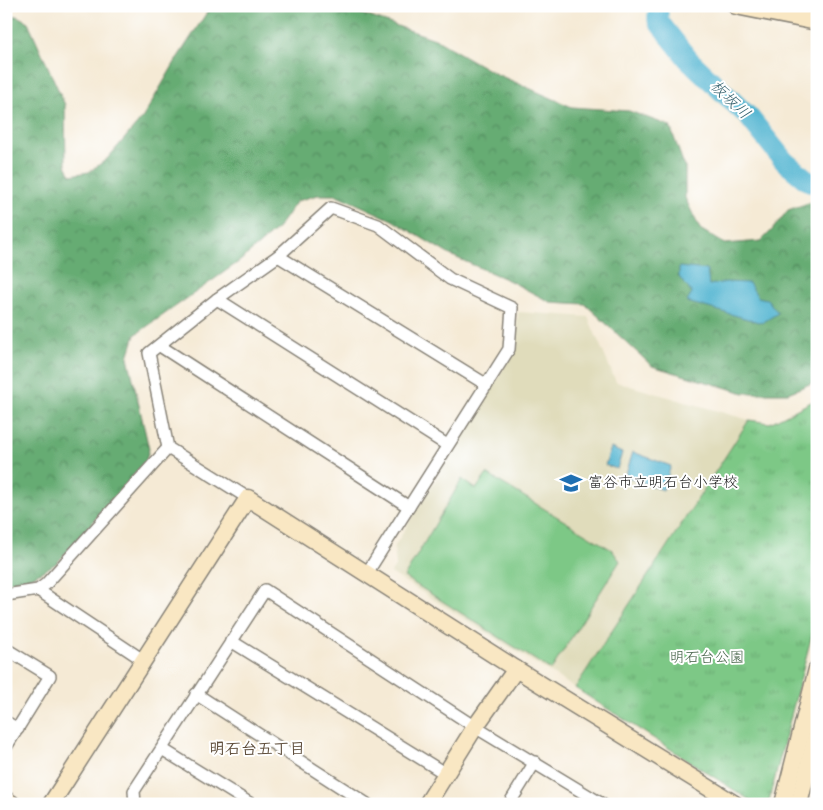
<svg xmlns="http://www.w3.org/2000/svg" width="823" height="810" font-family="Kalam,'Klee One',sans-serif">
<defs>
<pattern id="forest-crowns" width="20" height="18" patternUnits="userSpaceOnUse" patternTransform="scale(1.25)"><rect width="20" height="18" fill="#66ac73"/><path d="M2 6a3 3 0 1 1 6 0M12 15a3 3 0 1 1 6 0" fill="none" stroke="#538b5e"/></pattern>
<pattern id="park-tufts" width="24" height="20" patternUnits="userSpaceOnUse" patternTransform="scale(1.25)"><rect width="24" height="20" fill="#7dc886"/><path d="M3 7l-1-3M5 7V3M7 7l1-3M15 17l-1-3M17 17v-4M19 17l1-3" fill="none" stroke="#6bab73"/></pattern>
</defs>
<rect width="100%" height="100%" fill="#fff"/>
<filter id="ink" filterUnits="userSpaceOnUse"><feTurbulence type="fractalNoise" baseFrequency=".02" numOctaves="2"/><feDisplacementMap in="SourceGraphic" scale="10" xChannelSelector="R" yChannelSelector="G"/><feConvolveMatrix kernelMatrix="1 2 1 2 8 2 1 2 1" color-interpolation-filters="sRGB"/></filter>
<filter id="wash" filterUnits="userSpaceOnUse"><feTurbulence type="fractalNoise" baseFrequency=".0096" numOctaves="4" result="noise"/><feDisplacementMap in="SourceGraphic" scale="20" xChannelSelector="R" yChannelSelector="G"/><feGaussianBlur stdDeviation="1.12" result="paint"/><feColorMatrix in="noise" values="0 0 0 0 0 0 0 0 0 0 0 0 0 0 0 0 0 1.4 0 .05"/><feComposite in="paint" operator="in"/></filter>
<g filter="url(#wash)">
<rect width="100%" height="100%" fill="#f5ead5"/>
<polygon fill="#e0dcbb" points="518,312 588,317 616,382 749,420 575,688 391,573 396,565 394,547 515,350"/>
<polygon fill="url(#forest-crowns)" stroke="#416448" points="211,6 339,6 435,39 494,73 572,107 629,111 670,126 685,168 685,198 700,229 725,244 761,241 772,230 788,210 817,200 817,381 788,393 744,393 652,366 585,304 550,302 508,280 450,255 392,220 337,195 318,195 297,201 277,229 240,261 135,335 128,357 149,449 146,461 57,563 32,577 6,583 6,15 17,16 28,22 65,105 66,165 71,175 89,172 107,159 143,117 178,57"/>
<polygon fill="url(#park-tufts)" stroke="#4c7251" points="817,399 817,615 769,801 756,804 575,688 749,420 770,423"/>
<polygon fill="#7dc886" stroke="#4c7251" points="487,474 612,550 620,561 551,670 404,577 462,479 476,489"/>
<g fill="#52b5d1" stroke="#376876">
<polygon points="679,267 707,270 709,285 726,282 749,283 758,297 767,299 778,313 762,323 687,302 692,293 679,277"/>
<polygon points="611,448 622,453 617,469 605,465"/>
<polygon points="633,452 671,466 663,490 625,476"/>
</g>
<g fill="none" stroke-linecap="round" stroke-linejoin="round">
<polyline stroke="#52b5d1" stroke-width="21" points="658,6 658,21 688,59 748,116 785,162 807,180 817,184"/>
</g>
</g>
<g filter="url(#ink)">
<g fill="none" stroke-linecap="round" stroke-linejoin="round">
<g stroke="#888378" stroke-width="14">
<g id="street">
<polyline points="278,256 487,385"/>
<polyline points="217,299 447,445"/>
<polyline points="160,346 409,507"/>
<polyline points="248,498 168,448 149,353 217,299 278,256 331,208 378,225 450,279 512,308 509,349 367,573"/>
<polyline points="38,590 143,660"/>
<polyline points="6,595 38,590 46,584 168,448"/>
<polyline points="231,641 446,774"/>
<polyline points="6,649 50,676 6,747"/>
<polyline points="196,694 367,804"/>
<polyline points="6,722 18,729"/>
<polyline points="162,749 251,804"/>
<polyline points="135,804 134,791 265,590 475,727 602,804"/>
<polyline points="509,804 535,762"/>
</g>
</g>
<g stroke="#888378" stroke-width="19">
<g id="secondary">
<polyline points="736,6 817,22"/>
<polyline points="6,800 12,804"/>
<polyline points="51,804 248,498 516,669 735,804"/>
<polyline points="427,804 475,727 516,669"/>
<polyline points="783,804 817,669"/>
<polyline points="799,804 817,732"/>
</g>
</g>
<use href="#street" stroke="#fff" stroke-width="11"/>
<use href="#secondary" stroke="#f9e7c3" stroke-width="16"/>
</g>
</g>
<defs>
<g id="school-bare" transform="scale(1.725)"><path d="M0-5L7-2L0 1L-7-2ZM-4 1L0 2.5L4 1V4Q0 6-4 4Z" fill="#1f6fb2" stroke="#fff" stroke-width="2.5" paint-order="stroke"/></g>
</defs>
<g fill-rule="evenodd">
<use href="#school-bare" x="571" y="483"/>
</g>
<g text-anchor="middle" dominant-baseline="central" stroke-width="4" stroke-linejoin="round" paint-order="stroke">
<g font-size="15" fill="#1c1c1c" stroke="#fff" text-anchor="start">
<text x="588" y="483">富谷市立明石台小学校</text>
</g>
<g font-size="15" fill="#436146" stroke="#fff">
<text x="707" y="658">明石台公園</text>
</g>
<g font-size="16" font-style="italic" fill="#34616d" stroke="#fff">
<text transform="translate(730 100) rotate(44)">板坂川</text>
</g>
<g font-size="16" font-weight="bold" fill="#61503e" stroke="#fff">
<text x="257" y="749">明石台五丁目</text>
</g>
</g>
<rect width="823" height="810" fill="none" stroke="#fff" stroke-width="25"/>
</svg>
